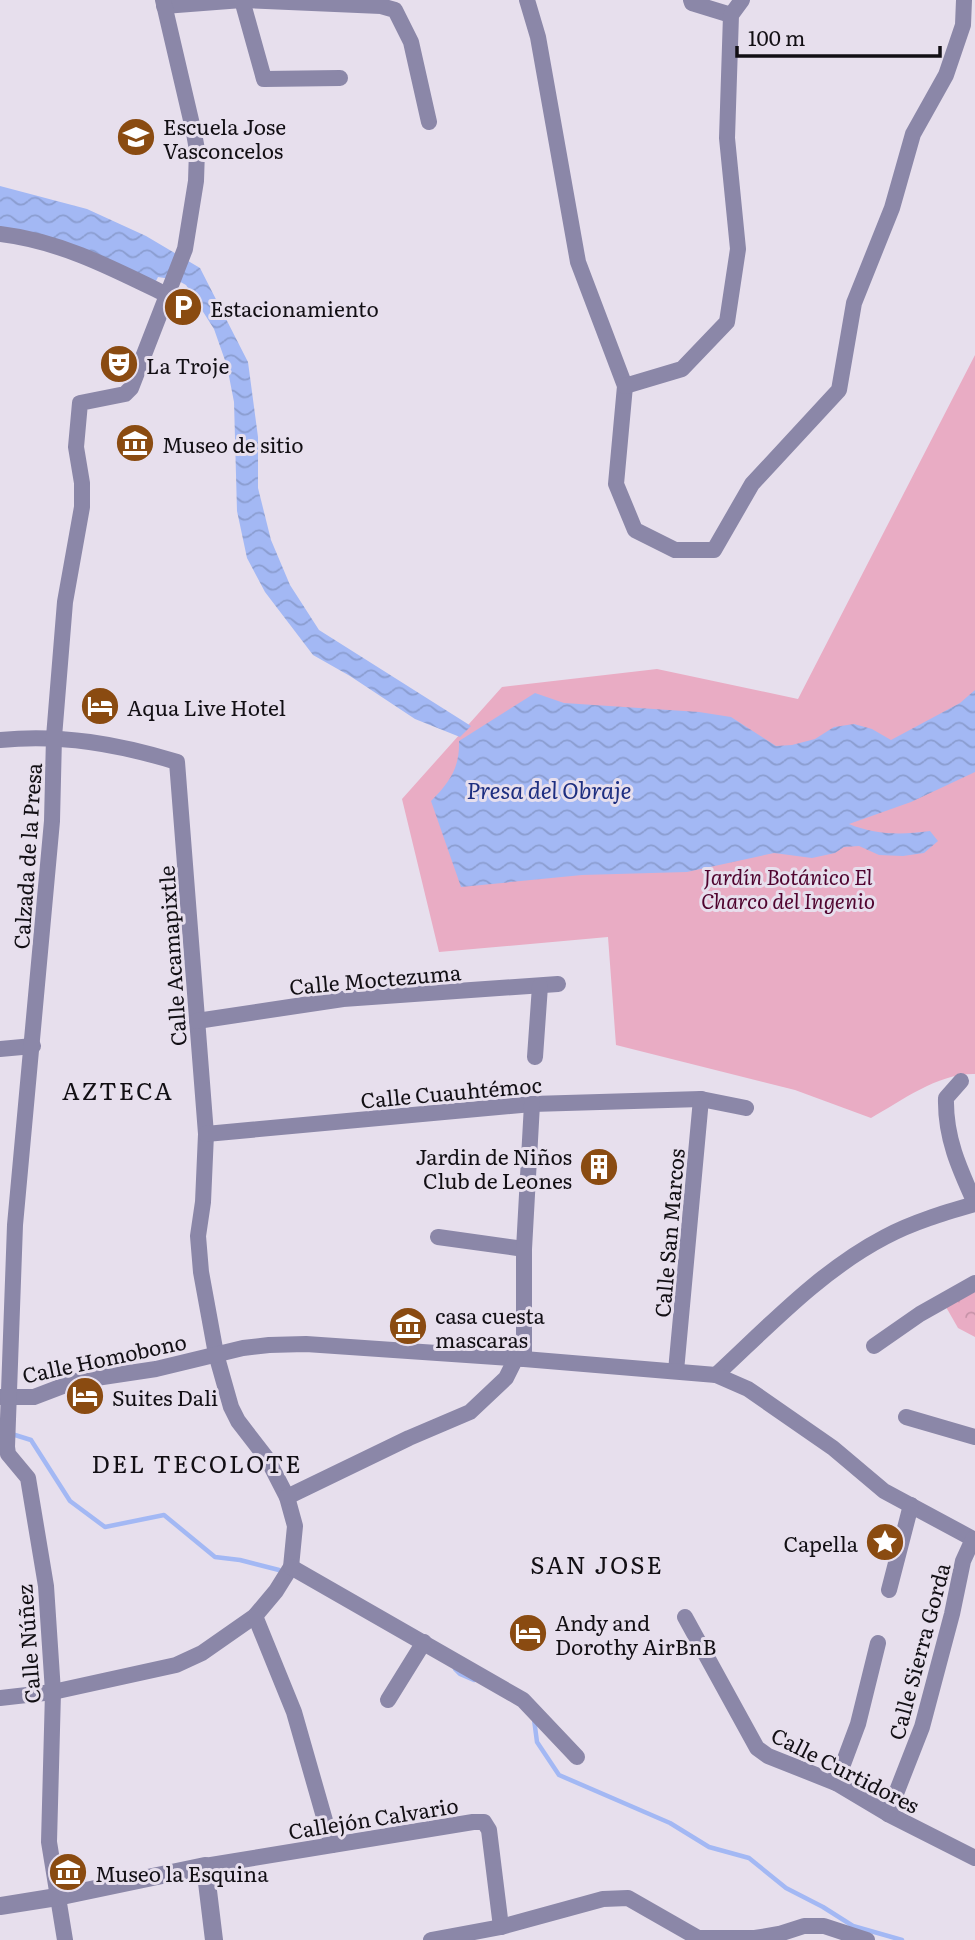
<svg xmlns="http://www.w3.org/2000/svg" width="975" height="1940" font-family="Literata,serif">
<defs>
<pattern id="forest-crowns" width="20" height="18" patternUnits="userSpaceOnUse" patternTransform="scale(1.75)"><rect width="20" height="18" fill="#e9acc4"/><path d="M2 6a3 3 0 1 1 6 0M12 15a3 3 0 1 1 6 0" fill="none" stroke="#c793a8"/></pattern>
<pattern id="water-waves" width="16" height="10" patternUnits="userSpaceOnUse" patternTransform="scale(1.75)"><rect width="16" height="10" fill="#a3b8f4"/><path d="M0 5q4-4 8 0t8 0" fill="none" stroke="#8b9dd0"/></pattern>
</defs>
<rect width="100%" height="100%" fill="#e7dfed"/>
<polygon fill="url(#forest-crowns)" points="975,1291 975,1337 958,1328 946,1307"/>
<path fill="#e9acc4" d="M 975,355 L 975,1074 C 938,1073 903,1100 871,1118 L 795,1090 L 616,1045 L 608,937 L 439,952 L 402,799 L 502,687 L 657,669 L 798,699 Z"/>
<g fill="url(#water-waves)">
<polygon points="0,186 87,209 146,236 200,268 248,362 258,437 258,488 271,540 290,585 319,630 471,726 460,737 415,719 350,676 313,655 265,592 247,558 237,511 234,402 227,366 214,329 186,285 177,280 158,277 154,285 0,227"/>
<path d="M 975,690 L 975,772 L 911,802 L 849,824 C 876,835 901,835 930,831 L 938,841 L 924,853 L 903,856 L 879,855 L 859,846 L 844,847 L 835,853 L 812,858 L 774,853 L 687,872 L 582,875 L 461,887 L 431,801 C 449,783 460,768 459,741 L 535,693 L 564,703 L 699,712 L 731,717 L 776,746 L 792,745 L 815,739 L 834,727 L 854,724 L 872,729 L 891,740 L 960,703 Z"/>
</g>
<g fill="none" stroke-linecap="round" stroke-linejoin="round">
<g stroke="#a3b8f4" stroke-width="4.5">
<polyline points="15,1435 31,1440 70,1501 105,1527 164,1515 215,1557 240,1560 279,1570"/>
<polyline points="455,1669 460,1674 474,1680"/>
<polyline points="534,1719 537,1742 559,1775 670,1823 709,1847 749,1858 786,1888 823,1907 853,1926 902,1940"/>
</g>
<g stroke="#8b87a8" stroke-width="16">
<polyline points="242,0 264,79 340,78"/>
<polyline points="527,0 538,37 578,262 625,386 616,484 635,530 675,550 714,550 752,484 839,390 854,303 892,208 913,134 946,75 963,25 964,0"/>
<polyline points="691,0 692,3 731,15"/>
<polyline points="164,6 242,0 381,6 395,10 411,42 429,122"/>
<path d="M 0,234 C 60,241 112,268 165,294"/>
<polyline points="625,386 682,369 727,322 738,249 727,138 731,15 742,0"/>
<path d="M 0,740 C 62,734 118,744 177,762 L 206,1134 L 203,1202 L 198,1236 L 201,1272 L 216,1354 L 231,1407 L 238,1421 L 268,1460 L 287,1497 L 295,1526 L 291,1567 L 276,1591 L 255,1616 L 202,1653 L 176,1665 L 53,1692 L 0,1698"/>
<polyline points="197,1021 343,999 558,984"/>
<polyline points="0,1049 33,1046"/>
<polyline points="535,1057 540,986"/>
<path d="M 961,1081 L 946,1098 C 945,1137 959,1168 975,1203"/>
<polyline points="206,1134 532,1104 701,1099 746,1108"/>
<polyline points="438,1237 524,1249"/>
<polyline points="874,1346 920,1314 975,1283"/>
<polyline points="524,1359 524,1249 532,1104"/>
<polyline points="676,1371 701,1099"/>
<path d="M 716,1375 C 769,1326 820,1271 885,1237 C 913,1222 944,1213 975,1204"/>
<polyline points="0,1397 34,1397 76,1381 156,1369 243,1348 269,1345 306,1344 524,1359 716,1375 748,1389 833,1448 884,1491 975,1540"/>
<polyline points="906,1417 975,1437"/>
<polyline points="287,1497 409,1438 470,1412 506,1378 516,1358"/>
<polyline points="291,1567 523,1700 577,1757"/>
<polyline points="889,1590 911,1505"/>
<polyline points="255,1616 294,1712 332,1845"/>
<polyline points="685,1617 757,1748 768,1756 836,1783 888,1814 975,1858"/>
<polyline points="388,1700 424,1642"/>
<polyline points="836,1783 858,1724 878,1643"/>
<polyline points="888,1814 922,1727 952,1614 963,1561 973,1539"/>
<polyline points="205,1866 473,1822 484,1822 489,1830 501,1927"/>
<polyline points="65,1940 49,1842 53,1692 46,1586 28,1478 8,1454 7,1447 15,1225 52,821 54,737 65,602 82,507 82,483 76,447 80,403 125,394 131,388 185,249 196,181 197,150 194,133 163,0"/>
<polyline points="431,1940 501,1927 603,1899 628,1898 698,1938 755,1938 779,1934 804,1926 824,1926 867,1940"/>
</g>
<polyline stroke="#8b87a8" stroke-width="18" points="0,1906 57,1897 205,1866 214,1940"/>
</g>
<defs>
<g id="school-disc" transform="scale(2.0125)"><circle r="9.5" fill="#8a4b11" stroke="#e7dfed"/><path d="M0-5L7-2L0 1L-7-2ZM-4 1L0 2.5L4 1V4Q0 6-4 4Z" fill="#fff"/></g>
<g id="parking-disc" transform="scale(2.0125)"><circle r="9.5" fill="#8a4b11" stroke="#e7dfed"/><path d="M-3.5-5.5H1a3.5 3.5 0 0 1 0 7H-1V5.5H-3.5ZM-1-3.4V-.6H.8a1.4 1.4 0 0 0 0-2.8Z" fill="#fff"/></g>
<g id="theatre-disc" transform="scale(2.0125)"><circle r="9.5" fill="#8a4b11" stroke="#e7dfed"/><path d="M-5-5.5Q0-4 5-5.5V0Q5 5 0 6Q-5 5-5 0ZM-3.3-2.5H-1v1.5H-3.3ZM1-2.5H3.3v1.5H1ZM-2.8 1Q0 5.5 2.8 1Z" fill="#fff"/></g>
<g id="museum-disc" transform="scale(2.0125)"><circle r="9.5" fill="#8a4b11" stroke="#e7dfed"/><path d="M0-6L6-3V-2H-6V-3ZM-5-1h2V3h-2ZM-1-1h2V3h-2ZM3-1h2V3H3ZM-6 4H6V6H-6Z" fill="#fff"/></g>
<g id="hotel-disc" transform="scale(2.0125)"><circle r="9.5" fill="#8a4b11" stroke="#e7dfed"/><path d="M-6-4.5h1.5V1H6V5H4.5V3h-9V5H-6ZM-4 0a1.8 1.8 0 1 1 3.6 0ZM.5 0V-2.5h3Q6-2.5 6 0Z" fill="#fff"/></g>
<g id="building-disc" transform="scale(2.0125)"><circle r="9.5" fill="#8a4b11" stroke="#e7dfed"/><path d="M-4-6H4V6H1V3H-1V6H-4ZM-2.5-4.3h1.7v1.8h-1.7ZM.8-4.3h1.7v1.8H.8ZM-2.5-1h1.7V.8h-1.7ZM.8-1h1.7V.8H.8Z" fill="#fff"/></g>
<g id="sight-disc" transform="scale(2.0125)"><circle r="9.5" fill="#8a4b11" stroke="#e7dfed"/><path d="M0-6L1.8-2.2L6-1.7L2.9 1.2L3.7 5.4L0 3.3L-3.7 5.4L-2.9 1.2L-6-1.7L-1.8-2.2Z" fill="#fff"/></g>
</defs>
<g fill-rule="evenodd">
<use href="#school-disc" x="136" y="137"/>
<use href="#parking-disc" x="183" y="307"/>
<use href="#theatre-disc" x="119" y="364"/>
<use href="#museum-disc" x="135" y="443"/>
<use href="#hotel-disc" x="100" y="706"/>
<use href="#building-disc" x="599" y="1167"/>
<use href="#museum-disc" x="408" y="1326"/>
<use href="#hotel-disc" x="85" y="1396"/>
<use href="#sight-disc" x="885" y="1542"/>
<use href="#hotel-disc" x="528" y="1633"/>
<use href="#museum-disc" x="68" y="1872"/>
</g>
<g text-anchor="middle" dominant-baseline="central" stroke-width="6" stroke-linejoin="round" paint-order="stroke">
<g font-size="21" fill="#120f14" stroke="#e7dfed" text-anchor="start">
<text x="163" y="125">Escuela Jose<tspan x="163" dy="24">Vasconcelos</tspan></text>
<text x="210" y="307">Estacionamiento</text>
<text x="146" y="364">La Troje</text>
<text x="162" y="443">Museo de sitio</text>
<text x="127" y="706">Aqua Live Hotel</text>
<text x="572" y="1155" text-anchor="end">Jardin de Niños<tspan x="572" dy="24">Club de Leones</tspan></text>
<text x="435" y="1314">casa cuesta<tspan x="435" dy="24">mascaras</tspan></text>
<text x="112" y="1396">Suites Dali</text>
<text x="858" y="1542" text-anchor="end">Capella</text>
<text x="555" y="1621">Andy and<tspan x="555" dy="24">Dorothy AirBnB</tspan></text>
<text x="95" y="1872">Museo la Esquina</text>
</g>
<g font-size="21" fill="#120f14" stroke="#e7dfed">
<text transform="translate(26 856) rotate(-86)">Calzada de la Presa</text>
<text transform="translate(171 956) rotate(-94)">Calle Acamapixtle</text>
<text transform="translate(375 978) rotate(-5)">Calle Moctezuma</text>
<text transform="translate(451 1091) rotate(-5)">Calle Cuauhtémoc</text>
<text transform="translate(668 1233) rotate(-85)">Calle San Marcos</text>
<text transform="translate(104 1357) rotate(-12)">Calle Homobono</text>
<text transform="translate(27 1644) rotate(-94)">Calle Núñez</text>
<text transform="translate(918 1651) rotate(-75)">Calle Sierra Gorda</text>
<text transform="translate(846 1769) rotate(27)">Calle Curtidores</text>
<text transform="translate(373 1817) rotate(-9)">Callejón Calvario</text>
</g>
<g font-size="21" font-style="italic" fill="#50042f" stroke="#e7dfed">
<text x="788" y="875">Jardín Botánico El<tspan x="788" dy="24">Charco del Ingenio</tspan></text>
</g>
<g font-size="23" font-style="italic" fill="#1d2e80" stroke="#e7dfed">
<text x="549" y="789">Presa del Obraje</text>
</g>
<g font-size="24" letter-spacing="2" fill="#120f14" stroke="#e7dfed">
<text x="118" y="1089">AZTECA</text>
<text x="197" y="1462">DEL TECOLOTE</text>
<text x="597" y="1563">SAN JOSE</text>
</g>
</g>
<path d="M737 46v10h203v-10" fill="none" stroke="#120f14" stroke-width="3.5"/>
<text x="748" y="46" font-size="21" fill="#120f14" stroke="#e7dfed" stroke-width="5" paint-order="stroke">100 m</text>
</svg>
